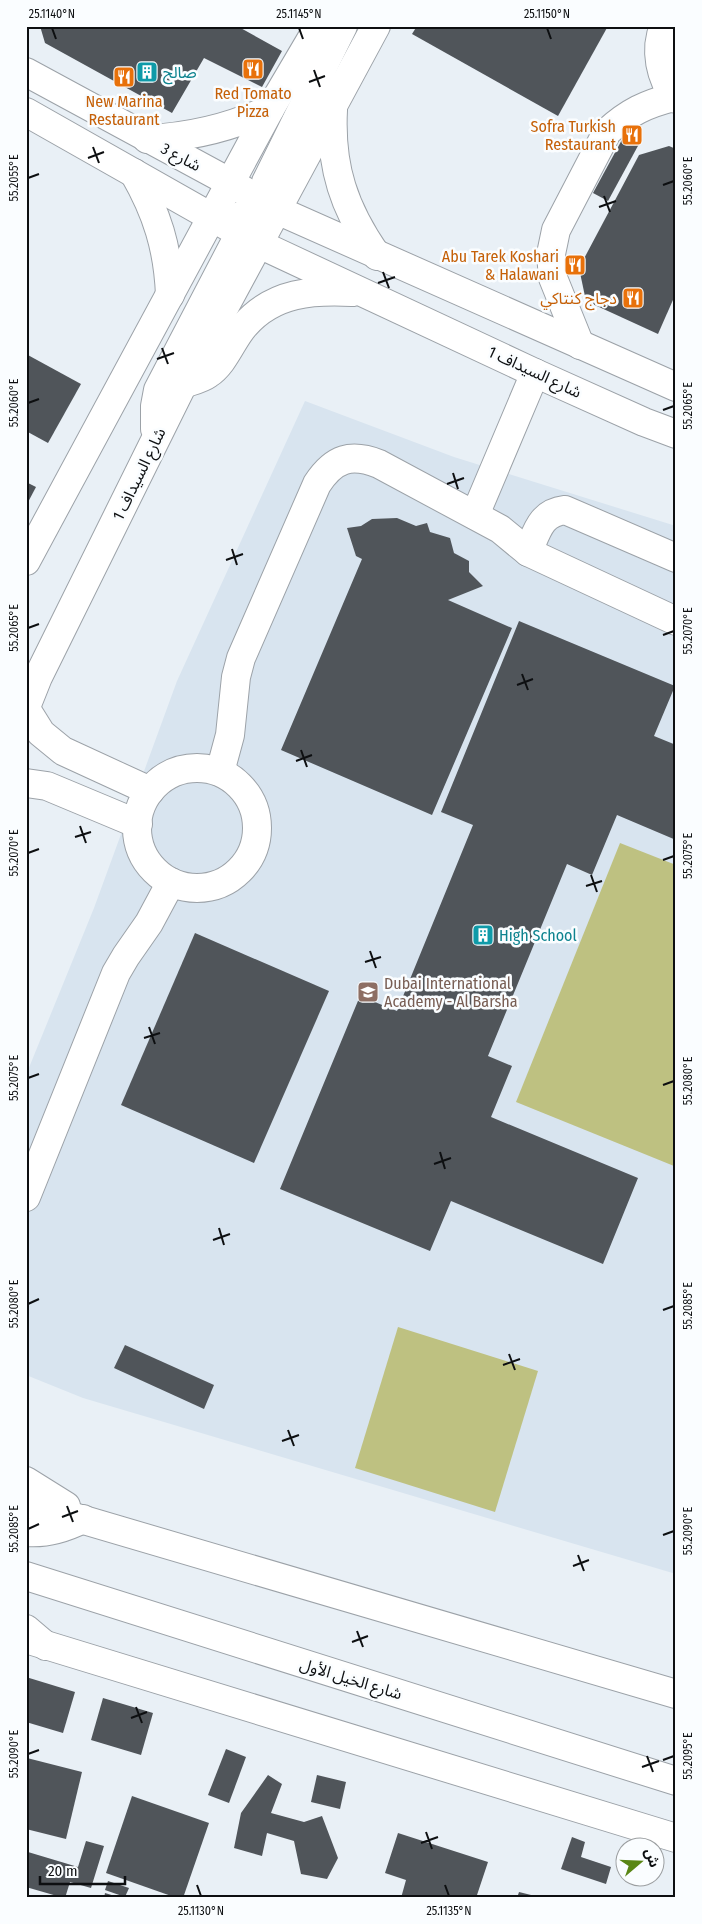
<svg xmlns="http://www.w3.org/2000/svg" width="702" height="1924" font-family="'Fira Sans Condensed','Noto Sans Arabic',sans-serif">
<rect width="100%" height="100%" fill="#e9f0f6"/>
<polygon fill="#d8e4ef" points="305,401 454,457 676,526 676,1574 83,1398 26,1375 26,1075 94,908 177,681"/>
<g fill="#bec181">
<polygon points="620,843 676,865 676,1162 674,1166 516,1102"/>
<polygon points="398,1327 538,1371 495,1512 355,1468"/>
</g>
<g fill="#50555a">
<polygon points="40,26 237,26 282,51 262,87 204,58 172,113 45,43"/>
<polygon points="417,26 608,26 558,116 412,34"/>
<polygon points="624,136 639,144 608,201 593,193"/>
<polygon points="669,146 676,149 676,293 658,334 586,301 579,268 639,155"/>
<polygon points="26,354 81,384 48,443 26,431"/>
<polygon points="26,482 36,487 26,506"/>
<polygon points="397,518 416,526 427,523 430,532 450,538 454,553 469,561 469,572 483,586 448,600 512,628 432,815 281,750 362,559 356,556 347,528 361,526 372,519"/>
<polygon points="519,621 675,686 654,736 676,745 676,840 617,815 592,875 567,864 488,1056 512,1066 491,1117 638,1178 603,1264 451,1201 430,1251 280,1189 360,996 397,1011 473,825 441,812"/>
<polygon points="195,933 329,991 254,1163 121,1105"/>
<polygon points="125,1345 214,1385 204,1409 114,1368"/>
<polygon points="26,1677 75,1692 63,1733 26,1722"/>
<polygon points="103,1698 153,1713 141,1755 91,1740"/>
<polygon points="226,1749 246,1757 229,1803 208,1795"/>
<polygon points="27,1758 82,1772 66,1839 26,1829"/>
<polygon points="268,1775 282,1784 271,1813 304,1822 322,1816 338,1858 327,1879 301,1874 294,1841 267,1833 262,1856 234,1848 241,1813"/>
<polygon points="317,1775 346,1782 340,1809 311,1802"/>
<polygon points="132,1796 209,1823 183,1898 177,1898 106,1873"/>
<polygon points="398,1833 488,1862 476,1898 401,1898 406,1880 385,1873"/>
<polygon points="572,1837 585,1842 581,1857 611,1867 606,1884 561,1869"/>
<polygon points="86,1841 104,1846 91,1888 70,1882 65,1898 64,1898 26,1887 26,1858 28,1852 78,1867"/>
<polygon points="108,1881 129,1888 125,1897 105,1890"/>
<polygon points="519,1892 539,1897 538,1898 517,1898"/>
<polygon points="105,1893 118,1897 118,1898 104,1898"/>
</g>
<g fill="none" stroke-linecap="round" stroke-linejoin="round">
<g stroke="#9ca2a8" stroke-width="30">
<g id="minor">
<path d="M 664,26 C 654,50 660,78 676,99"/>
<polyline points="26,72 231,183 277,210 676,387"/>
<path d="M 333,110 C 330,167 344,209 377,256"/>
<polyline points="26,112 259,244 535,373 644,422 676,434"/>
<path d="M 147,139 C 191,137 230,128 270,109"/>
<path d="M 134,173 C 157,213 168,248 170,295"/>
<polyline points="258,217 266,182 343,26"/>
<path d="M 580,345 L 553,278 L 551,254 L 556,230 L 607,132 C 629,112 646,104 674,97"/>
<path d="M 183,384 C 191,381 201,379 208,374 C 225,363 232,339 245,325 C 274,292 313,290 352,292"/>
<polyline points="155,429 155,406 158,390 240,233 242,215"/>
<polyline points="475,515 535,373"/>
<path d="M 528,552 C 537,532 540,513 565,510 L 676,558"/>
<polyline points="26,561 270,109 319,26"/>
<polyline points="26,707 38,677 183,384 376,26"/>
<polyline points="26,709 41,733 63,751 150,791"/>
<circle cx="197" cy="828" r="60"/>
<path d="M 220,772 L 230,735 L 236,677 L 241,658 L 317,484 C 334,458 351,453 379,464 L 500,529 L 528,552 L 676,621"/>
<polyline points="26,783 47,786 138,824"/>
<polyline points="26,1197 116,973 126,956 149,923 171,882"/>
<polyline points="26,1639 676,1838"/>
</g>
</g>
<g stroke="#9ca2a8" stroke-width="30">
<g id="major">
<polyline points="26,1481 66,1506"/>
<polyline points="26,1503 676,1694"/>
<path d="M 26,1532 C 47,1534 65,1528 83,1519"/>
<polyline points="26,1576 676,1781"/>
<polyline points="26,1629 46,1646"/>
</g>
</g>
<use href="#minor" stroke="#fff" stroke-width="28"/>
<use href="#major" stroke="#fff" stroke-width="28"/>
</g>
<path fill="none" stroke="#0d0f11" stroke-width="2" d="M 52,28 L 56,39M 299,28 L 303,39M 547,28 L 551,39M 314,70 L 320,87M 309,82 L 325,76M 93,147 L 99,163M 88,158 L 104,152M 28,178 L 39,174M 663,185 L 674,181M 604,196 L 610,212M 599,207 L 616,201M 383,272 L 389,288M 378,283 L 395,277M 162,348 L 168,364M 157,359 L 174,353M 28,403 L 39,399M 663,410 L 674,406M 453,473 L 458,489M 447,484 L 464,478M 232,549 L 237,565M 226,560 L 243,554M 28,628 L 39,624M 663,635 L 674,631M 522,674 L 528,690M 517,685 L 533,679M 301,750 L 307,767M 296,761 L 312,755M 80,826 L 86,843M 75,837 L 91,832M 28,853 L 39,849M 663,860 L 674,856M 591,875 L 597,892M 586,886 L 602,881M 370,951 L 376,968M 365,962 L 381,957M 149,1027 L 155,1044M 144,1038 L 160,1033M 28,1078 L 39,1074M 663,1085 L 674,1081M 440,1152 L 445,1169M 434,1164 L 451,1158M 219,1228 L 224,1245M 213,1240 L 230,1234M 28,1304 L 39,1299M 663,1310 L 674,1306M 509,1354 L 515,1370M 503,1365 L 520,1359M 288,1430 L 294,1446M 282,1441 L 299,1435M 67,1506 L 73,1522M 62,1517 L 78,1511M 28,1529 L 39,1524M 663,1535 L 674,1531M 578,1555 L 584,1571M 573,1566 L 589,1560M 357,1631 L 363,1647M 352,1642 L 368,1636M 136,1707 L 142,1723M 131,1718 L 147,1712M 28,1754 L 39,1750M 647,1756 L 653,1772M 663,1760 L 674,1756M 642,1767 L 659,1761M 426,1832 L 432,1849M 421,1843 L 438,1837M 197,1885 L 201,1896M 445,1885 L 449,1896"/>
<defs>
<g id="restaurant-square" transform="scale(1.125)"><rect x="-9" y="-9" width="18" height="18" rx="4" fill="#e8710a" stroke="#fafdff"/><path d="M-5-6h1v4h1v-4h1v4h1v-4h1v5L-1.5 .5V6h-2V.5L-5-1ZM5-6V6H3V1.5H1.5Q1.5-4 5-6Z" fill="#fff"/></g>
<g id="building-square" transform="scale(1.125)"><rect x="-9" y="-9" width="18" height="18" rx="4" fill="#0f9aa8" stroke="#fafdff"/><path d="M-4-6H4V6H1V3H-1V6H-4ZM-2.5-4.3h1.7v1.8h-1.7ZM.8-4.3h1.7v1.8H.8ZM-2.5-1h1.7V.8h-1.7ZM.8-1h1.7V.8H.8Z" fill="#fff"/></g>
<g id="school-square" transform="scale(1.125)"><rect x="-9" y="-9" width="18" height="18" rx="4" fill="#8d6e63" stroke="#fafdff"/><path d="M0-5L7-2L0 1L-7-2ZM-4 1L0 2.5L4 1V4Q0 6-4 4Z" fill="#fff"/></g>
</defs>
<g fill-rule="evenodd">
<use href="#restaurant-square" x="253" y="69"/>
<use href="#building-square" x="147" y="72"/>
<use href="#restaurant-square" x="124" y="77"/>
<use href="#restaurant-square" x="632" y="135"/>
<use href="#restaurant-square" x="575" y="265"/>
<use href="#restaurant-square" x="633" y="298"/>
<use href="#building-square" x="483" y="935"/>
<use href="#school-square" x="368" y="992"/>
</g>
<g text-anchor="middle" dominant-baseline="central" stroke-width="5" stroke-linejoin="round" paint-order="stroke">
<g font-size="16" fill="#0d838f" stroke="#fafdff" text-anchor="start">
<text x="163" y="72">صالح</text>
<text x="499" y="935">High School</text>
</g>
<g font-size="16" fill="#c56008" stroke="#fafdff" text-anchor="end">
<text x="253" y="93" text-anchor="middle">Red Tomato<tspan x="253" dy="18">Pizza</tspan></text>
<text x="124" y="101" text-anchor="middle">New Marina<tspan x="124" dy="18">Restaurant</tspan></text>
<text x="616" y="126">Sofra Turkish<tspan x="616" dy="18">Restaurant</tspan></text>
<text x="559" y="256">Abu Tarek Koshari<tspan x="559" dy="18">&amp; Halawani</tspan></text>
<text x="617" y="298">دجاج كنتاكي</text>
</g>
<g font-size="16" fill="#0d0f11" stroke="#fafdff">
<text transform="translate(181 157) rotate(28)">شارع 3</text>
<text transform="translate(535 372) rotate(25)">شارع السيداف 1</text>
<text transform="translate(139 474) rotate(-64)">شارع السيداف 1</text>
<text transform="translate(351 1679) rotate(17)">شارع الخيل الأول</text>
</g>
<g font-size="16" fill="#785e54" stroke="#fafdff" text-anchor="start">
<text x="384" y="983">Dubai International<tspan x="384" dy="18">Academy - Al Barsha</tspan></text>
</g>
</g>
<rect width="702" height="1924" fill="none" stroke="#fafdff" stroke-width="55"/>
<g transform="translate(640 1862) rotate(71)"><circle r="24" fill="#fafdff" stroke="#9b9ea0"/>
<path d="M0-4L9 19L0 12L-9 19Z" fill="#598615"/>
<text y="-8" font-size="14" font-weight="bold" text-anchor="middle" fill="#0d0f11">ش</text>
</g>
<path d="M40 1876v8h85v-8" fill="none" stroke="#0d0f11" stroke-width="2.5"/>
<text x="48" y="1876" font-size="15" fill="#0d0f11" stroke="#fafdff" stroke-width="4" paint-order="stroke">20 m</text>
<rect x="28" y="28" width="646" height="1868" fill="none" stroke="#0d0f11" stroke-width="2"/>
<g font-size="12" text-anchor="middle" fill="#0d0f11">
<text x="52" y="18">25.1140°N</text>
<text x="299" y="18">25.1145°N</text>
<text x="547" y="18">25.1150°N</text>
<text transform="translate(14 178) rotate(-90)" y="4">55.2055°E</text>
<text transform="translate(688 181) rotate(-90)" y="4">55.2060°E</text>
<text transform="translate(14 403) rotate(-90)" y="4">55.2060°E</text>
<text transform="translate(688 406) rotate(-90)" y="4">55.2065°E</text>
<text transform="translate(14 628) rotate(-90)" y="4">55.2065°E</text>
<text transform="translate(688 631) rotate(-90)" y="4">55.2070°E</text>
<text transform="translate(14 853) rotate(-90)" y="4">55.2070°E</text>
<text transform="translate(688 856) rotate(-90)" y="4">55.2075°E</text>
<text transform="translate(14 1078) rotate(-90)" y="4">55.2075°E</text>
<text transform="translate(688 1081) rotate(-90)" y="4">55.2080°E</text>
<text transform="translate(14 1304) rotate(-90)" y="4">55.2080°E</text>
<text transform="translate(688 1306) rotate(-90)" y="4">55.2085°E</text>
<text transform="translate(14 1529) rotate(-90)" y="4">55.2085°E</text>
<text transform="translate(688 1531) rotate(-90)" y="4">55.2090°E</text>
<text transform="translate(14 1754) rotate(-90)" y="4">55.2090°E</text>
<text transform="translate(688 1756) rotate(-90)" y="4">55.2095°E</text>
<text x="201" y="1915">25.1130°N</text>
<text x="449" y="1915">25.1135°N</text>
</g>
</svg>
